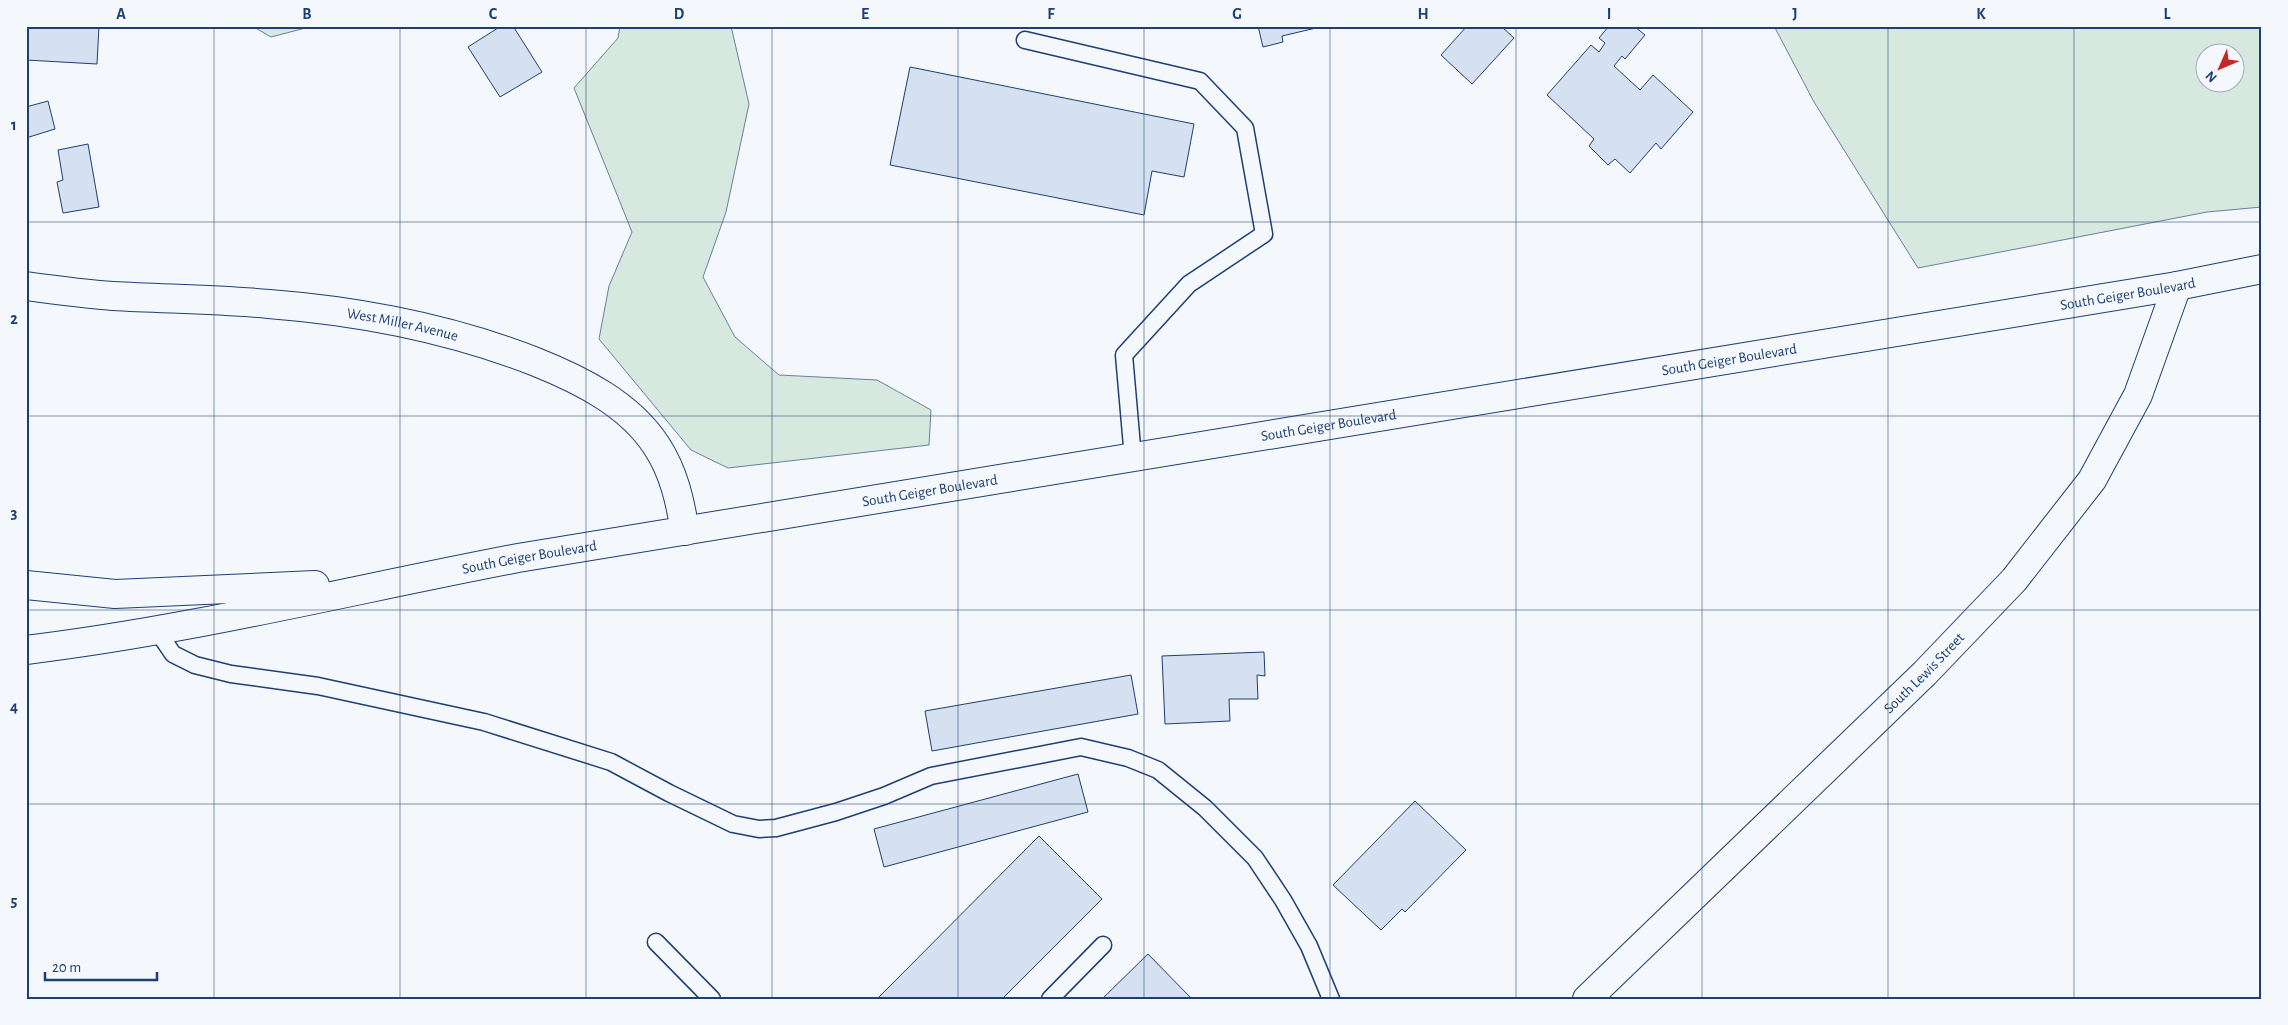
<svg xmlns="http://www.w3.org/2000/svg" width="2288" height="1025" font-family="'Alegreya Sans',sans-serif">
<rect width="100%" height="100%" fill="#f4f7fb"/>
<g fill="#d7e8df" stroke="#687fa3" fill-rule="evenodd">
<polygon points="252,26 313,26 271,37"/>
<polygon points="620,26 731,26 749,104 726,212 703,277 735,337 779,375 877,380 931,410 929,445 728,468 691,450 599,339 609,286 632,232 574,88 618,38"/>
<path d="M 1774,26 L 2262,26 L 2262,207 L 2207,212 L 1918,268 L 1814,102 ZM 2236,52 L 2236,82 L 2206,82 L 2206,52 Z"/>
</g>
<g fill="#d5e0f0" stroke="#1d3f73">
<polygon points="26,26 99,26 97,64 26,60"/>
<polygon points="501,26 513,26 542,72 500,97 468,47"/>
<polygon points="1258,26 1315,26 1316,28 1282,36 1283,42 1263,47"/>
<polygon points="1467,26 1501,26 1514,38 1472,84 1441,55"/>
<polygon points="1609,26 1634,26 1645,35 1625,59 1622,56 1614,66 1640,90 1653,75 1693,112 1661,149 1656,143 1630,173 1615,159 1608,165 1589,146 1594,139 1547,95 1591,45 1599,52 1605,43 1599,38"/>
<polygon points="910,67 1194,124 1184,177 1152,171 1144,215 890,165"/>
<polygon points="48,101 55,129 26,138 26,107"/>
<polygon points="88,144 99,207 63,213 57,182 63,180 58,150"/>
<polygon points="1264,652 1265,676 1257,675 1258,699 1229,699 1230,721 1165,724 1162,656"/>
<polygon points="1131,675 1138,714 932,751 925,711"/>
<polygon points="1078,774 1088,812 884,867 874,829"/>
<polygon points="1415,801 1466,850 1405,912 1402,909 1381,930 1333,885"/>
<polygon points="1039,836 1102,899 1002,999 877,999"/>
<polygon points="1148,954 1192,999 1102,999"/>
</g>
<g fill="none" stroke-linecap="round" stroke-linejoin="round">
<g stroke="#1d3f73" stroke-width="19">
<g id="lane">
<polyline points="1025,40 1200,81 1245,128 1264,234 1189,284 1124,355 1133,458"/>
<polyline points="156,629 173,654 195,665 231,674 318,686 484,722 611,762 669,793 733,824 759,829 776,828 836,812 884,796 931,776 1081,747 1128,758 1158,770 1205,808 1255,858 1283,900 1309,946 1331,999"/>
<polyline points="656,942 712,999"/>
<polyline points="1050,999 1103,945"/>
</g>
</g>
<g stroke="#1d3f73" stroke-width="30">
<g id="street">
<path id="s1" d="M 26,286 C 55,290 84,294 113,296 C 165,299 217,299 269,304 C 359,311 452,329 536,362 C 581,380 629,404 656,445 C 674,472 680,501 685,531"/>
<path id="s2" d="M 1587,999 L 1925,673 L 2014,580 L 2092,480 L 2138,395 L 2177,286"/>
</g>
</g>
<g stroke="#1d3f73" stroke-width="30">
<g id="secondary">
<polyline points="26,585 115,594 315,585"/>
<path id="s3" d="M 26,650 C 192,630 355,589 518,558 L 2177,286 L 2262,269"/>
</g>
</g>
<use href="#lane" stroke="#f4f7fb" stroke-width="16"/>
<use href="#street" stroke="#f4f7fb" stroke-width="28"/>
<use href="#secondary" stroke="#f4f7fb" stroke-width="28"/>
</g>
<path fill="none" stroke="#1d3f73" stroke-width="1" stroke-opacity="0.55" d="M 214,26 L 214,999M 400,26 L 400,999M 586,26 L 586,999M 772,26 L 772,999M 958,26 L 958,999M 1144,26 L 1144,999M 1330,26 L 1330,999M 1516,26 L 1516,999M 1702,26 L 1702,999M 1888,26 L 1888,999M 2074,26 L 2074,999M 26,222 L 2262,222M 26,416 L 2262,416M 26,610 L 2262,610M 26,804 L 2262,804"/>
<g text-anchor="middle" dominant-baseline="central" stroke-width="4" stroke-linejoin="round" paint-order="stroke">
<g font-size="15" fill="#1d3f73" stroke="#f4f7fb">
<text stroke="none"><textPath href="#s3" startOffset="2132">South Geiger Boulevard</textPath></text>
<text stroke="none"><textPath href="#s1" startOffset="379">West Miller Avenue</textPath></text>
<text stroke="none"><textPath href="#s3" startOffset="1728">South Geiger Boulevard</textPath></text>
<text stroke="none"><textPath href="#s3" startOffset="1322">South Geiger Boulevard</textPath></text>
<text stroke="none"><textPath href="#s3" startOffset="918">South Geiger Boulevard</textPath></text>
<text stroke="none"><textPath href="#s3" startOffset="512">South Geiger Boulevard</textPath></text>
<text stroke="none"><textPath href="#s2" startOffset="469">South Lewis Street</textPath></text>
</g>
</g>
<rect width="2288" height="1025" fill="none" stroke="#f4f7fb" stroke-width="55"/>
<g transform="translate(2220 68) rotate(225)"><circle r="24" fill="#f4f7fb" stroke="#9eadc5"/>
<path d="M0-4L9 19L0 12L-9 19Z" fill="#c62828"/>
<text y="-8" font-size="14" font-weight="bold" text-anchor="middle" fill="#1d3f73">N</text>
</g>
<path d="M45 972v8h112v-8" fill="none" stroke="#1d3f73" stroke-width="2.5"/>
<text x="52" y="972" font-size="15" fill="#1d3f73" stroke="#f4f7fb" stroke-width="4" paint-order="stroke">20 m</text>
<rect x="28" y="28" width="2232" height="970" fill="none" stroke="#1d3f73" stroke-width="2"/>
<g font-size="16" text-anchor="middle" font-weight="bold" fill="#1d3f73">
<text x="121" y="19">A</text>
<text x="307" y="19">B</text>
<text x="493" y="19">C</text>
<text x="679" y="19">D</text>
<text x="865" y="19">E</text>
<text x="1051" y="19">F</text>
<text x="1237" y="19">G</text>
<text x="1423" y="19">H</text>
<text x="1609" y="19">I</text>
<text x="1795" y="19">J</text>
<text x="1981" y="19">K</text>
<text x="2167" y="19">L</text>
<text x="14" y="130">1</text>
<text x="14" y="324">2</text>
<text x="14" y="518">3</text>
<text x="14" y="712">4</text>
<text x="14" y="906">5</text>
</g>
</svg>
